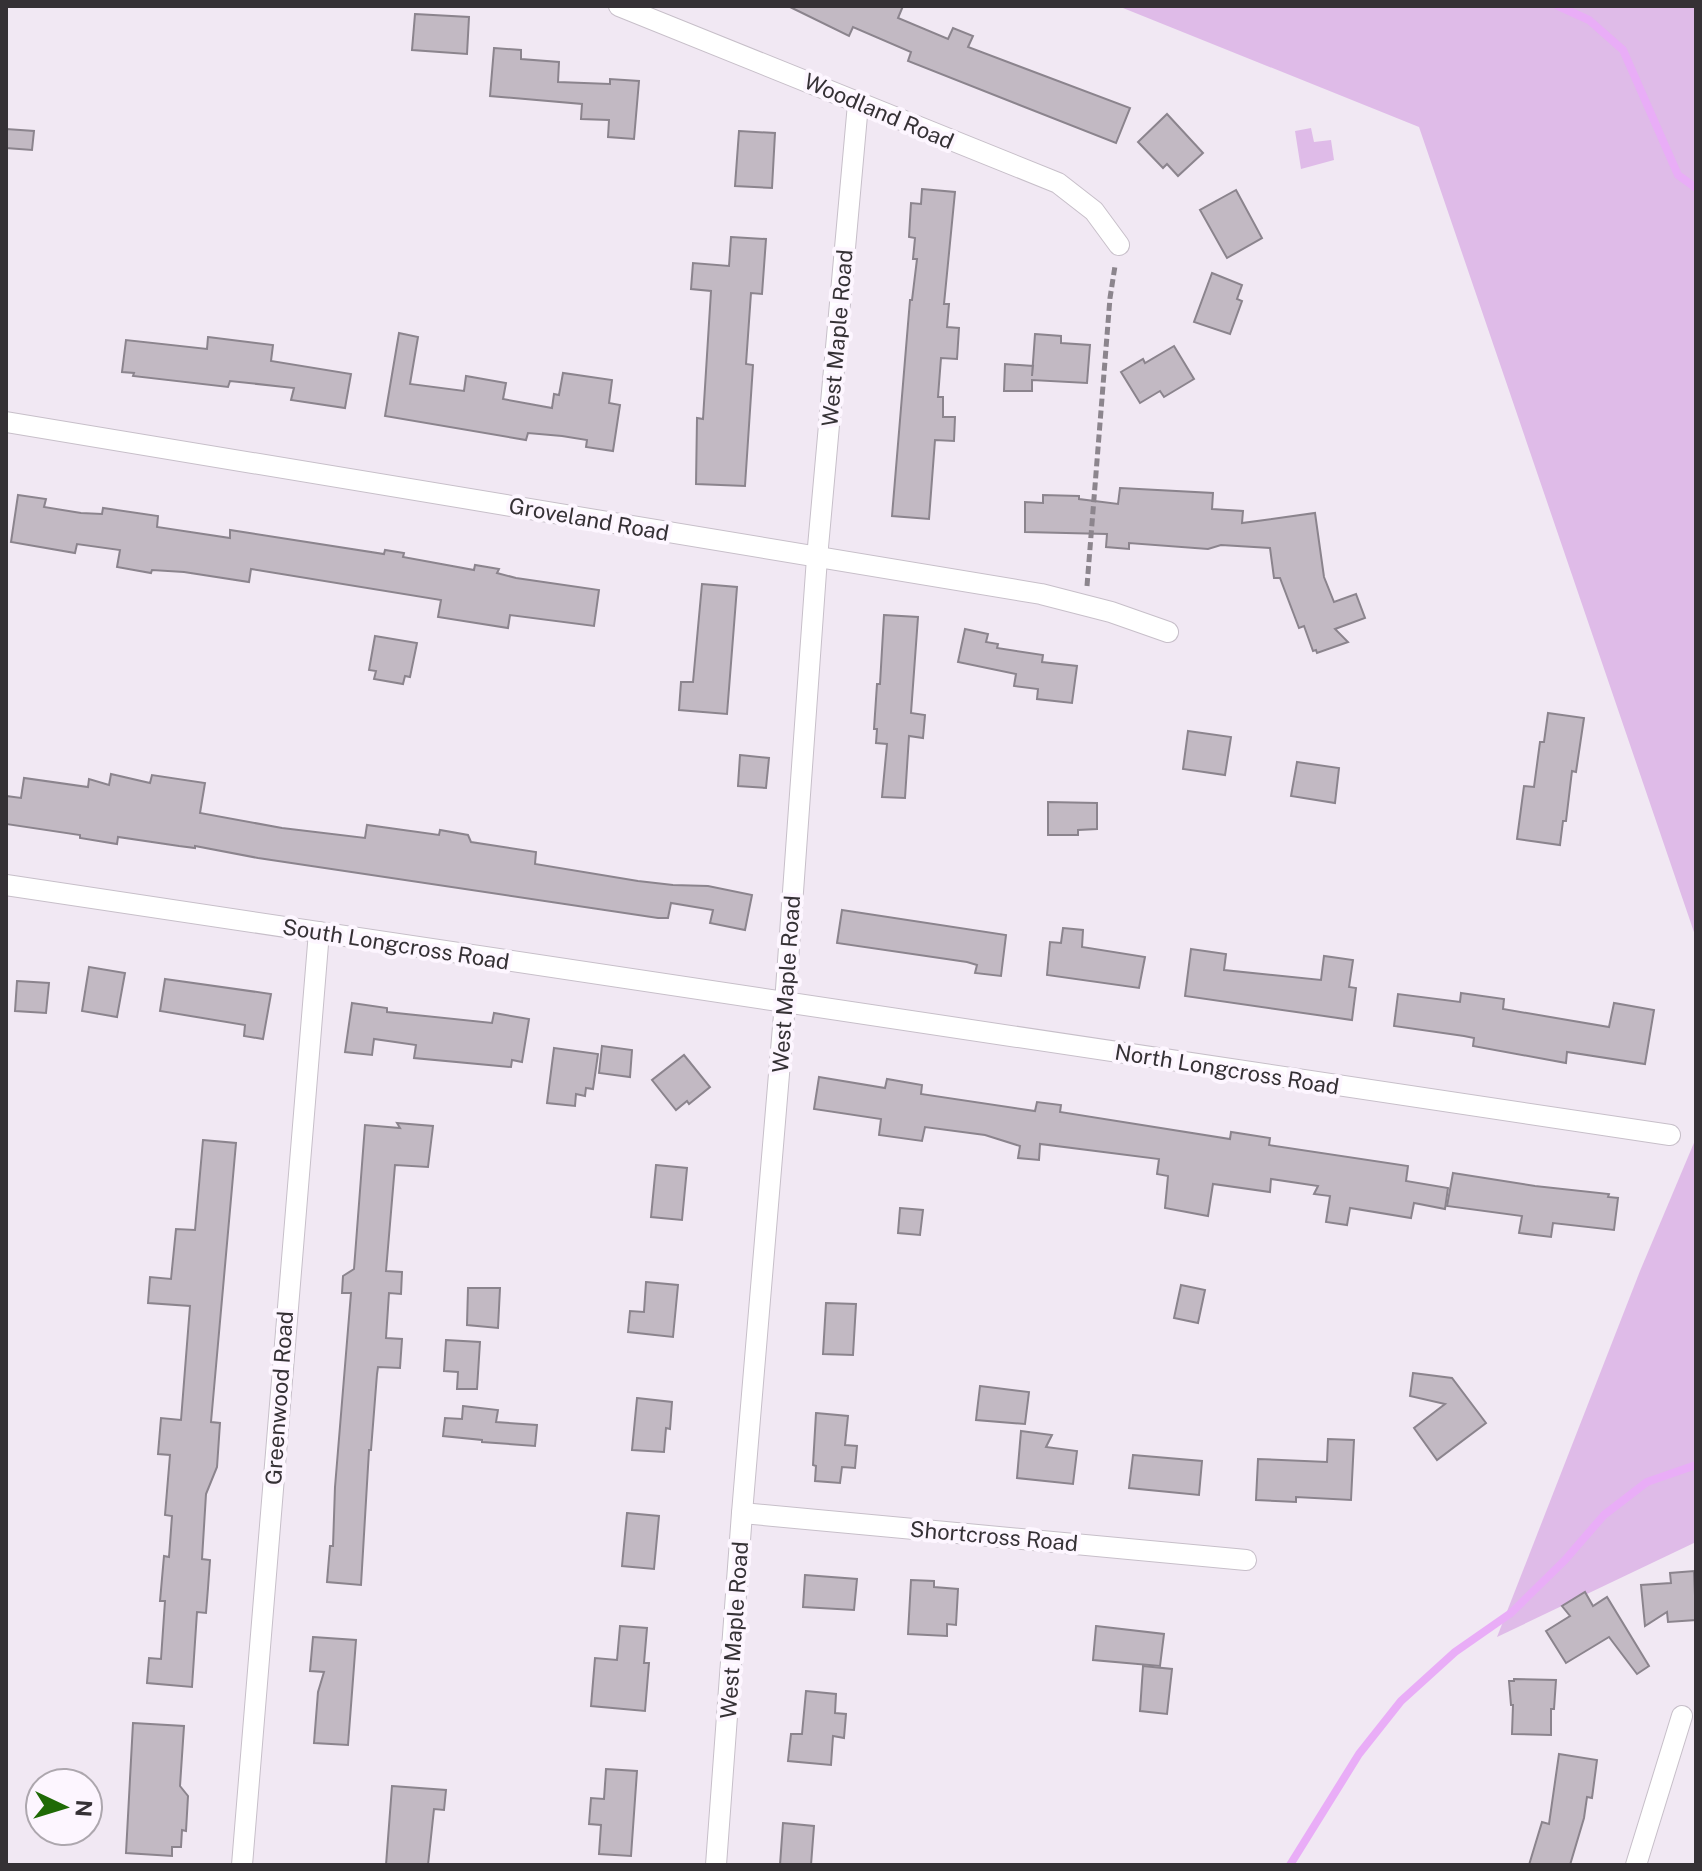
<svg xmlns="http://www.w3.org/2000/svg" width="1702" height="1871" font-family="'Public Sans',sans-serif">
<rect width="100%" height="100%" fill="#f1e8f3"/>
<g fill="#dfbbe8">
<polygon points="1118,6 1696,6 1696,938 1419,127"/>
<polygon points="1311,128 1314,142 1331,140 1334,160 1301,169 1295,131"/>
<polygon points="1696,1138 1696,1542 1497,1637 1640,1271"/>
</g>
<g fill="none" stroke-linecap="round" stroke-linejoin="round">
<g stroke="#e9adf7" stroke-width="8">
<polyline points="1558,6 1589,20 1623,50 1678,175 1696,188"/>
<polyline points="1290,1865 1359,1754 1401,1701 1455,1652 1511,1613 1565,1560 1604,1515 1647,1482 1696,1465"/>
</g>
</g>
<g fill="#c2b9c3" stroke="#8b848d" stroke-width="2">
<polygon points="788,6 903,6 898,18 948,39 953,28 973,36 968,47 1130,108 1116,143 908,61 911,52 853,27 849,36"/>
<polygon points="415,14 469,17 467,54 412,50"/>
<polygon points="494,48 521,50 521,59 559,62 558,82 610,84 610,79 639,81 634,139 608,137 609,120 581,119 582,104 490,96"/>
<polygon points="1167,114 1203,153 1178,176 1167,164 1163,168 1138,142"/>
<polygon points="6,129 34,131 32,150 6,148"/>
<polygon points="739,131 775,133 772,188 735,186"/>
<polygon points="922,189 955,192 944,304 949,304 947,327 959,328 957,359 941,358 938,397 943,397 943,417 955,417 954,441 935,440 929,519 892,516 910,300 912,300 917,259 913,259 915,238 909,237 911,203 921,204"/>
<polygon points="1236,190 1262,238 1227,258 1200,210"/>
<polygon points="731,237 766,239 762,294 751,293 746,364 753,365 745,486 696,484 697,418 703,419 711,291 691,289 693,263 729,266"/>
<polygon points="1212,273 1242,285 1237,299 1242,301 1230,334 1194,322"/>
<polygon points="399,333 418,337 410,384 464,391 466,376 506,383 503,399 552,408 554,394 559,395 563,373 612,380 609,403 620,405 613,451 586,447 587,440 562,436 528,433 526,440 385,416"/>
<polygon points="1035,334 1061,336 1061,343 1090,345 1087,383 1032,380 1032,391 1004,391 1005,364 1033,366 1032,376"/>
<polygon points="208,337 273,345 271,361 351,374 345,408 291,400 294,388 230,381 228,387 133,376 134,373 122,372 126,340 207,349"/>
<polygon points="1174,346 1194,379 1164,397 1160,391 1140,403 1121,372 1143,359 1145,363"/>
<polygon points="1120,488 1213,493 1212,509 1243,511 1242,523 1315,513 1324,577 1334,602 1356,594 1365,618 1335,629 1348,642 1317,653 1316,650 1313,651 1304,626 1299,628 1280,578 1274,578 1270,548 1221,545 1208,549 1129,543 1129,549 1106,547 1107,534 1025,532 1025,502 1043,503 1043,495 1079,496 1079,499 1118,504"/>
<polygon points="18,495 46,499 44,507 81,513 102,514 103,508 158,516 157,527 230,538 230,530 384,554 385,550 404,553 403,557 474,570 475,565 499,569 497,573 516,578 599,590 594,626 510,615 508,628 438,617 441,600 251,569 249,582 184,572 152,570 151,573 117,567 120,550 77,544 75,553 11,542"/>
<polygon points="702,584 737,587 727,714 679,710 681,682 693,682"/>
<polygon points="884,615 918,617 911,713 925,715 923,738 909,736 905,798 882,797 887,744 876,743 877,729 874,729 877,684 880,684"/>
<polygon points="965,629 988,634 986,642 998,644 997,648 1043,655 1042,662 1077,666 1072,703 1037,699 1038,689 1014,686 1016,674 958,662"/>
<polygon points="375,636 417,643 410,677 405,676 403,684 374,679 376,671 369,670"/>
<polygon points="1548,713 1584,718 1576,772 1572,771 1566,821 1563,821 1560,845 1517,839 1524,786 1534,787 1540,742 1544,742"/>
<polygon points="1188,731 1231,737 1225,775 1183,769"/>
<polygon points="740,755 769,758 766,788 738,786"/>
<polygon points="1297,762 1339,768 1335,803 1291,796"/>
<polygon points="111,774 150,783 152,775 205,783 200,813 282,828 365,838 367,825 439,835 440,830 468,835 471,842 536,852 535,864 638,881 673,885 708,886 752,895 745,930 710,923 713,910 671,903 668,918 658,918 258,858 195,846 195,848 179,846 118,837 117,844 80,838 80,835 6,824 6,796 21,798 24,778 88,787 89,779 109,785"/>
<polygon points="1048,802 1097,803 1097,829 1078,830 1078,835 1048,835"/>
<polygon points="842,910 1006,935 1001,976 975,973 977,965 967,962 837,943"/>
<polygon points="1063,928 1083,930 1082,947 1145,957 1139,988 1047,975 1050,942 1061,943"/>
<polygon points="1191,949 1226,954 1224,970 1321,980 1324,956 1353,960 1349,987 1356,988 1352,1020 1185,996"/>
<polygon points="89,967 125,973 117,1017 82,1011"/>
<polygon points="165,979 271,994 263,1039 244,1036 245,1025 160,1011"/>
<polygon points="17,981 49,983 46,1013 15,1011"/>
<polygon points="1461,993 1504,999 1503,1009 1609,1027 1614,1003 1654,1010 1645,1064 1567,1052 1566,1063 1473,1046 1474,1038 1464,1036 1394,1026 1398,994 1460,1002"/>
<polygon points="352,1003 387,1008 387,1012 492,1023 494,1013 529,1019 522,1062 512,1060 511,1067 414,1058 416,1045 374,1039 372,1055 345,1052"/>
<polygon points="602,1046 632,1050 630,1077 599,1073"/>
<polygon points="554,1048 598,1054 593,1089 586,1088 585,1096 576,1094 575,1106 547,1103"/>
<polygon points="684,1055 710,1087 689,1104 687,1101 676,1110 652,1080"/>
<polygon points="819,1077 885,1088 887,1079 922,1085 921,1094 1035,1111 1037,1102 1061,1105 1060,1112 1230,1139 1231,1132 1270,1138 1269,1145 1408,1166 1406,1181 1448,1188 1445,1209 1414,1203 1411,1218 1350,1208 1347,1225 1326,1222 1330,1196 1314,1194 1318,1186 1271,1179 1270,1192 1213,1184 1208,1216 1165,1208 1168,1176 1157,1174 1159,1159 1040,1144 1039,1160 1018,1158 1020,1146 985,1135 925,1127 922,1141 879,1135 881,1119 814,1109"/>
<polygon points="397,1123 433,1126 428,1167 395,1165 386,1271 402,1272 401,1294 389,1293 386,1338 402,1339 400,1368 378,1367 377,1374 371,1450 369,1450 361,1585 327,1582 330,1546 333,1546 335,1487 351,1293 342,1293 343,1276 354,1269 365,1125 400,1128"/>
<polygon points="203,1140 236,1143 211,1422 220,1423 217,1467 206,1494 202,1559 210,1560 208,1588 206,1613 197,1612 192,1687 147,1683 149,1658 161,1659 165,1601 160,1601 164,1556 169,1557 172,1516 165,1515 170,1455 158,1454 161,1418 181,1420 190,1306 148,1303 150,1277 171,1279 176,1229 195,1230"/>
<polygon points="656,1165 687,1168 682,1220 651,1217"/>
<polygon points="1453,1173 1535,1186 1609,1194 1608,1197 1618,1198 1614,1230 1553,1223 1551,1237 1519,1233 1522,1216 1447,1206"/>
<polygon points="900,1208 923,1210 920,1235 898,1233"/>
<polygon points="646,1282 678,1285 673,1337 628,1332 630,1311 644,1312"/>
<polygon points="1181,1285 1205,1290 1198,1323 1174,1318"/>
<polygon points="468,1288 500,1288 498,1328 467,1325"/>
<polygon points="826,1303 856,1304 853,1355 823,1354"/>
<polygon points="446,1340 480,1342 477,1389 457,1389 458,1372 444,1371"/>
<polygon points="1413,1373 1452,1378 1486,1423 1437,1460 1414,1428 1445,1404 1410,1396"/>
<polygon points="980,1386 1029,1392 1025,1424 976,1420"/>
<polygon points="637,1398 672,1402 670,1429 666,1428 664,1452 632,1450"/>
<polygon points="463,1406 498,1410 496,1422 537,1425 535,1446 482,1442 482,1440 443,1436 445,1418 462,1419"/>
<polygon points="816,1413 848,1416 845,1445 857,1446 855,1468 842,1467 840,1483 815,1481 816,1466 813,1465"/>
<polygon points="1021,1431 1052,1435 1046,1447 1077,1451 1073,1484 1017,1478"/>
<polygon points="1328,1439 1354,1440 1351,1500 1296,1497 1296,1502 1256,1500 1258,1459 1327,1462"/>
<polygon points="1133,1455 1202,1461 1199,1495 1129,1488"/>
<polygon points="627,1513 659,1516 654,1569 622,1566"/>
<polygon points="1694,1571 1696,1620 1668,1622 1667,1612 1645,1626 1641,1585 1671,1583 1670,1573"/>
<polygon points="805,1575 857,1579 854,1610 803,1607"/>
<polygon points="911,1580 934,1581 934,1587 958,1589 956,1625 947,1624 947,1636 908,1634"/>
<polygon points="1585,1592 1593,1606 1607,1597 1649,1666 1637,1674 1609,1637 1566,1663 1546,1631 1570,1616 1562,1606"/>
<polygon points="620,1626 647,1628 644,1663 649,1663 645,1711 591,1706 595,1658 617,1660"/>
<polygon points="1096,1626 1164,1634 1160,1666 1093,1660"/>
<polygon points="313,1637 356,1640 348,1745 314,1743 318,1692 324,1672 310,1671"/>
<polygon points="1143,1666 1172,1669 1167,1714 1140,1711"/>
<polygon points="1514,1679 1556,1680 1554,1709 1551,1709 1551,1735 1512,1734 1513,1705 1511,1705 1509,1681 1514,1681"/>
<polygon points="806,1691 836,1694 835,1713 846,1714 844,1738 833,1736 831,1765 788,1761 791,1734 802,1734"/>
<polygon points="133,1723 184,1726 180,1786 188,1796 186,1831 182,1830 181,1847 172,1847 172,1856 126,1853"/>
<polygon points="1559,1754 1597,1760 1592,1798 1587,1797 1584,1818 1570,1865 1529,1865 1542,1822 1549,1824"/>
<polygon points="606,1769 637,1771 631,1856 599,1854 601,1825 589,1824 591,1798 604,1799"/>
<polygon points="392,1786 446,1790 444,1810 434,1809 428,1865 386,1865"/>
<polygon points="783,1823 814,1826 811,1865 780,1865"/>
</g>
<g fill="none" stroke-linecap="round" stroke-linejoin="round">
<g stroke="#c7bfc9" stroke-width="22">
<g id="street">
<polyline points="619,6 1058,183 1094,211 1119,245"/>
<polyline points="6,422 1041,594 1111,612 1168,632"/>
<polyline points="6,885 1670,1135"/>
<polyline points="742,1513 1246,1560"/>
<polyline points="242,1865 319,932"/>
<polyline points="716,1865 742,1513 785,1003 817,558 858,104"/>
<polyline points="1636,1865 1682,1716"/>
</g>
</g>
<polyline stroke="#8c858d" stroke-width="5" stroke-dasharray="8 4" stroke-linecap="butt" points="1087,586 1110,298 1115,266"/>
<use href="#street" stroke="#fff" stroke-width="20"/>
</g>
<g text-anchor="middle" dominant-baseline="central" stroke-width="8" stroke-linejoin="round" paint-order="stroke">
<g font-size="22" fill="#353135" stroke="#fdf6ff">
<text transform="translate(879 111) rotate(23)">Woodland Road</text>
<text transform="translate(837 338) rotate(-85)">West Maple Road</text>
<text transform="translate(589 519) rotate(10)">Groveland Road</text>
<text transform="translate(396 944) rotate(9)">South Longcross Road</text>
<text transform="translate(786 984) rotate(-86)">West Maple Road</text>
<text transform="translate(1227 1069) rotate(9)">North Longcross Road</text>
<text transform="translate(279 1398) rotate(-86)">Greenwood Road</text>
<text transform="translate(994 1536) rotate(5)">Shortcross Road</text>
<text transform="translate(734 1630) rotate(-86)">West Maple Road</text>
</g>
</g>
<rect width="1702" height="1871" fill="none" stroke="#353135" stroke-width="16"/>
<g transform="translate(64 1807) rotate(94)"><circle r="38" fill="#fdf6ff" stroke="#ada7ae" stroke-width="2"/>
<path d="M0-6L14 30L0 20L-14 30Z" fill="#1f6a06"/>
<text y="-12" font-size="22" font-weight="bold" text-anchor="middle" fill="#353135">N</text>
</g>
</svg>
